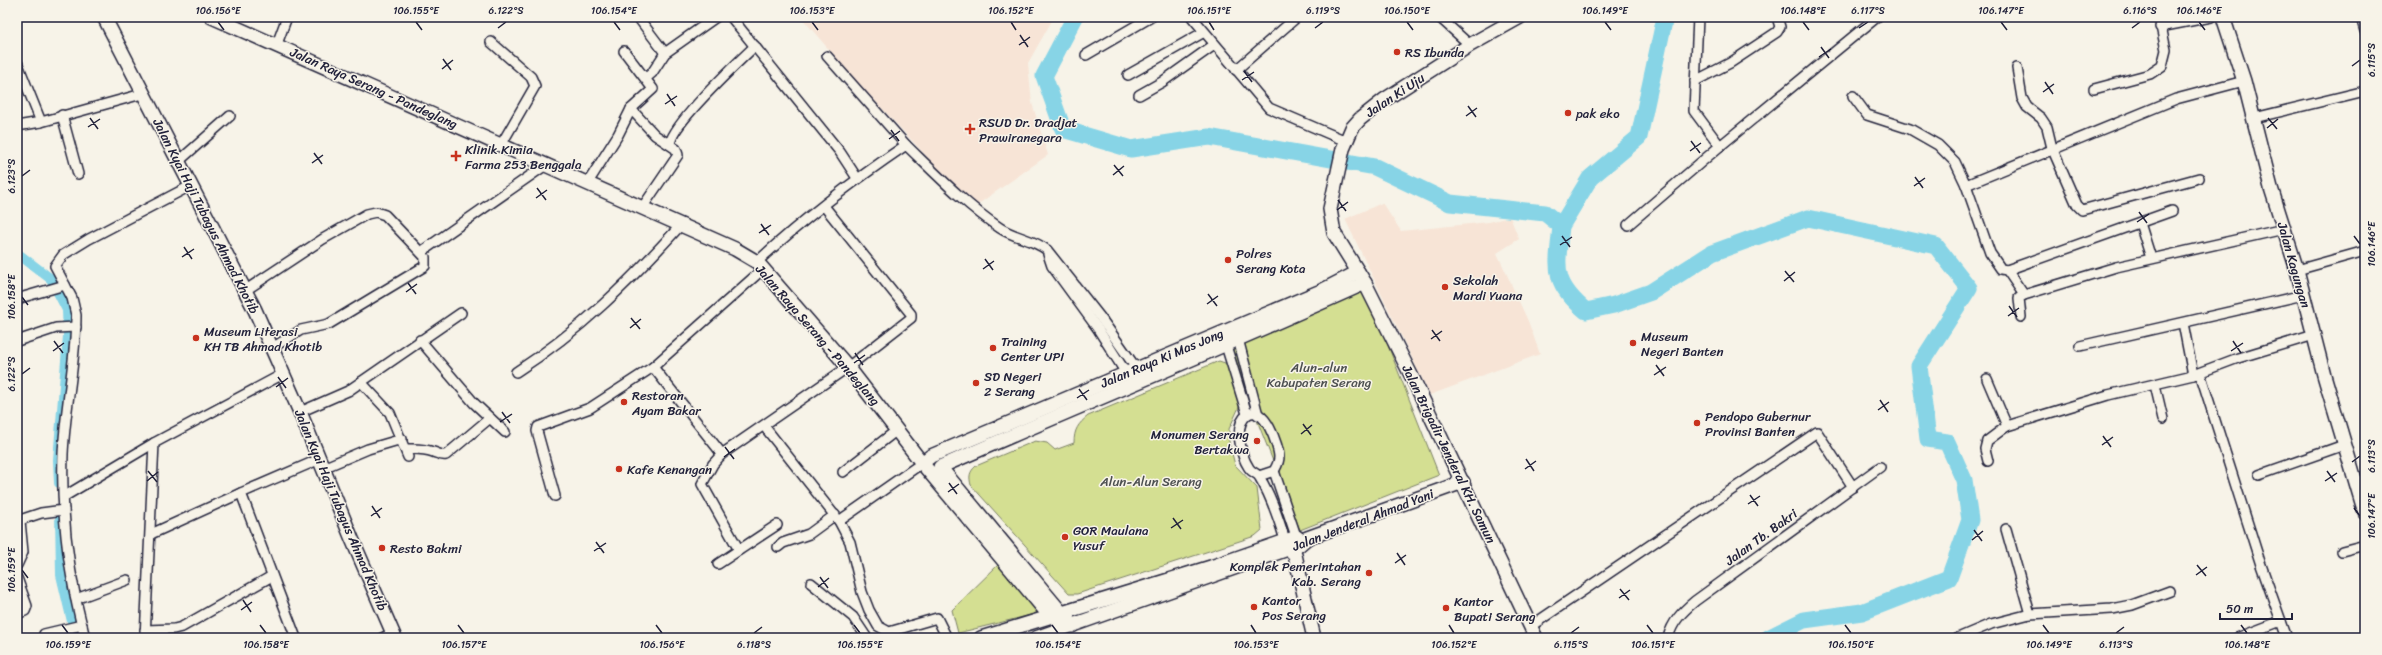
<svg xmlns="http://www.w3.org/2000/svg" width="2382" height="655" font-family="Sriracha,sans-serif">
<rect width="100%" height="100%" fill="#f7f3e8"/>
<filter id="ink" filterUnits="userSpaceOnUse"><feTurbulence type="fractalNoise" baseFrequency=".025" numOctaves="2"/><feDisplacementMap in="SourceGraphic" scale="8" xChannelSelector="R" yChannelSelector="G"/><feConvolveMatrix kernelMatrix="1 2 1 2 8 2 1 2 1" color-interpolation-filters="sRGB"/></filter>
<g filter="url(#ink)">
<g fill="#f7e4d6">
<polygon points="801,17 1054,17 1028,63 1032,103 1048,155 977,205 930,160 849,73"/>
<polygon points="1382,203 1401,231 1489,222 1510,217 1519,239 1497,253 1528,321 1540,354 1430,395 1345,219"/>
</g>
<g fill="#d4df92" stroke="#7b8066">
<polygon points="1361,277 1439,475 1300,530 1222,331"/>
<path d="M 1219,361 L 1228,364 L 1240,405 L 1229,429 L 1229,442 L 1235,465 L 1257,488 L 1262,530 L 1255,536 L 1077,594 L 1069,594 L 971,485 C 969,477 969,472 976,466 L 1035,441 L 1047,443 L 1055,450 L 1074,443 C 1074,430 1078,424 1088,416 Z"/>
<polygon points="1002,561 1039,613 958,633 952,610"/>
</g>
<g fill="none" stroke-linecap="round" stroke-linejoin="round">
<g stroke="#87d4e6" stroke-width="10">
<polyline points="17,253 51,279 67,310 68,336 58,460 59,483"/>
<polyline points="60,511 61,575 76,638"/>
</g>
<g stroke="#87d4e6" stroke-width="17">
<path d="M 1075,17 L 1044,76 L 1063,129 L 1131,149 L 1209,137 L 1375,167 L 1450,203 L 1545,213 L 1561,226 C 1557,268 1551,282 1586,311 L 1614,305 L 1651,292 L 1712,253 L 1808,218 L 1936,246 L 1969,288 L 1919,366 L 1928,439 L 1947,442 L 1964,480 L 1970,520 L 1949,578 L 1862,612 L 1804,620 L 1768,638"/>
<polyline points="1561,226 1590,178 1639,137 1665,17"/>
</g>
<g stroke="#22223b" stroke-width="12">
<g id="street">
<polyline points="731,17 840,152 857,178"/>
<polyline points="1192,17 1269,108 1346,141"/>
<polyline points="1439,17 1470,45"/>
<polyline points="1698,17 1694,111 1720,146"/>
<polyline points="2361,17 2365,31"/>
<polyline points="640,20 665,53"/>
<polyline points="2160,27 2211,17"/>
<polyline points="491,42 531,77 535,86 501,145"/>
<polyline points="277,44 287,17"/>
<polyline points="1086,55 1151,17"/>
<polyline points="827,56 906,145"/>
<polyline points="17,62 41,122"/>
<polyline points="2017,68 2022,98 2027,107 2041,118 2047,127 2052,148 2077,205 2082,210 2199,178"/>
<polyline points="1236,70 1297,17"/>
<polyline points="1128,75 1204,32"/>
<polyline points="646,78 652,73 665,53 716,17"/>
<polyline points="1695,81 1730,63 1777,32 1780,27 1777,17"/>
<polyline points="2094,89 2150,74 2162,66 2166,50 2159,17"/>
<polyline points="1139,95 1162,82 1214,45"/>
<polyline points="1853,96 1867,115 1910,129 1938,145 1955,162 1966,185 2176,99 2244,81"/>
<polyline points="631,109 655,135 676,149 678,155 642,208"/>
<polyline points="62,115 78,174"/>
<polyline points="2254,118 2365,91"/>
<polyline points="17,126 41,122 142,94"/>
<path d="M 670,144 C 672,124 737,63 755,46"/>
<polyline points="179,161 230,116"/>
<polyline points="587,184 618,135 631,109 653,89 624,51"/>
<polyline points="1966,185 1990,253 2001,269 2007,270 2172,211"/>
<polyline points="2140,223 2151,258"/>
<polyline points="1628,225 1720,146 1877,17"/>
<polyline points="421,252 547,164"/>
<polyline points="1048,254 1052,266 1098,329 1126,373"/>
<path d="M 757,262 C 803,219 853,181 906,145 C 936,174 966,205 1000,228 C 1015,238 1033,239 1047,250 L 1100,317 L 1136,368"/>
<polyline points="763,269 653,367 722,454 848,367 911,318 911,314 824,206"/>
<polyline points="2007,270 2024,295"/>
<polyline points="2297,270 2365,251"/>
<polyline points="246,290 323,239 367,214 376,212 385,215 425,257 425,266 329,324 301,330 272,348"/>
<polyline points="17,302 20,298 65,285"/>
<polyline points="2021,317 2019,298 2024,295 2116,267 2284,229"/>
<polyline points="2183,323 2193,375"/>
<polyline points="1237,335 1258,415"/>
<polyline points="1224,339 1247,414"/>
<polyline points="420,340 474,403 505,432"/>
<polyline points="17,341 56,328 76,327"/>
<polyline points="2080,346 2303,295"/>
<path d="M 516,372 C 581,330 628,283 680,226"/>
<polyline points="2200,373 2261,565 2287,638"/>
<polyline points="1987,379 2007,426"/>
<polyline points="361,382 390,413 408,457"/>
<polyline points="2155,385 2163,419"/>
<polyline points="300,412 348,391 461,313"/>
<polyline points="764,426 839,521 850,542 862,592 869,610 878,626 889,632 937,618 947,638"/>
<path d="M 405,449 C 414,449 424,448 433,452 C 438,453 440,456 446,455 L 490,418"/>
<polyline points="722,454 713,464 702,484 739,550"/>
<polyline points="1988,461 1985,449 1987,441 2007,426 2108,395 2193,375 2238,358 2314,335"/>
<polyline points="323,468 368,449 402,439"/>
<polyline points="1274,471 1296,536"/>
<polyline points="843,472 897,430"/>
<polyline points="2259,475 2344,445"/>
<path d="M 1259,476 L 1274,471 C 1276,467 1279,463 1279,457 C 1279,447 1264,402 1247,415 C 1233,425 1241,456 1249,468 C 1252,473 1258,473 1260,478 C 1271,496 1279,520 1285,540"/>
<polyline points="65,496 154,443"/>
<polyline points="555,496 537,431 538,427 590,408 653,367"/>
<polyline points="17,521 41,513 64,510"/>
<polyline points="839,521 922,463"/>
<polyline points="2006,529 2030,614"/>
<polyline points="151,534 241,493"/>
<polyline points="778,547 783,543 809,534 835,515"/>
<polyline points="2342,551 2365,545"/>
<polyline points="718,564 777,525"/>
<polyline points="17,565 23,552 20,521"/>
<polyline points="17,578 27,606 25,611 17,614"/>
<polyline points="811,583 853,617 867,638"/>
<polyline points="76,599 127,580"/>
<polyline points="1531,626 1817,432 1853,487"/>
<polyline points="145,630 174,629 182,627 272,576"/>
<polyline points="44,634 82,625"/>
<path d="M 85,638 C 69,578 61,516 63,454 C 65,408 76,361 76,315 L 72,298 L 55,266 L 63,255 L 89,239 L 192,185"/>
<polyline points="145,638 154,443 283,374"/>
<polyline points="296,638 241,493 320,459"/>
<polyline points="382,638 393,633"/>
<path d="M 1668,638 C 1672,622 1682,612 1695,601 L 1880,467"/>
<polyline points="1958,638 1991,624 2030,614 2112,609 2132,605 2170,591"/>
<polyline points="2237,638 2281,621"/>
</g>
</g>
<g stroke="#22223b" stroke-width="16">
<g id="secondary">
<polyline points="104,17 255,310 300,412 352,539 395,638"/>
<polyline points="212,17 735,249 757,262 848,367 922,463 1049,615 1072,626"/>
<polyline points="1520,17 1470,45 1384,100 1360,119 1352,128 1343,149 1330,209 1334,233 1365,283 1416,385 1536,638"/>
<polyline points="2223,17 2244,81 2271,188 2297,270 2324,375 2365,513"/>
<polyline points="922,463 931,456 1321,291 1358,272"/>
<polyline points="1286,541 1288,548 1295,555 1314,638"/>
<path d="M 1070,623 L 940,467 C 1081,405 1224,347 1365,283"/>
<polyline points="981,638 1211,567 1297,537"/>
<polyline points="1036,638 1299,545 1307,538 1463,482"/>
</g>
</g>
<use href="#street" stroke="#f7f3e8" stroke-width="9"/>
<use href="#secondary" stroke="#f7f3e8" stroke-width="13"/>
</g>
</g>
<path fill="none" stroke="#22223b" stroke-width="1.5" d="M 218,22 L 224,30M 416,22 L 422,30M 614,22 L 620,30M 812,22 L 818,30M 1011,22 L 1016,30M 1209,22 L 1214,30M 1407,22 L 1413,30M 1605,22 L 1611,30M 1803,22 L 1809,30M 2001,22 L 2007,30M 2199,22 L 2205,30M 498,28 L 506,22M 1315,28 L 1323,22M 1859,28 L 1868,22M 2132,28 L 2140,22M 1020,35 L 1028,47M 1019,45 L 1030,37M 1821,47 L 1829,58M 1819,57 L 1831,49M 443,59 L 451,70M 2352,66 L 2360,60M 442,69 L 453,60M 1244,71 L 1252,82M 1242,80 L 1254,72M 2045,82 L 2053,94M 2043,92 L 2054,84M 667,94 L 675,106M 665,104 L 677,96M 1468,106 L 1476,117M 1466,116 L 1477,108M 90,118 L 98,129M 2268,118 L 2277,129M 88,127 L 100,119M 2267,128 L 2278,119M 891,130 L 899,141M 889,139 L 900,131M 1691,141 L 1700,153M 1690,151 L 1701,143M 314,153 L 322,164M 312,163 L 323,155M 1114,165 L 1123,176M 1113,175 L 1124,166M 22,176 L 30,170M 1915,177 L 1923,188M 1914,186 L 1925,178M 537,188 L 546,200M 536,198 L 547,190M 1338,200 L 1346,211M 1337,210 L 1348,202M 2139,212 L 2147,223M 2137,222 L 2149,214M 761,224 L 769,235M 759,233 L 771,225M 1562,236 L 1570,247M 2354,236 L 2360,244M 1560,245 L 1572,237M 184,247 L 192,259M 182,257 L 194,249M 985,259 L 993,270M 983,269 L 994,261M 1785,271 L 1794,282M 1784,281 L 1795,272M 408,283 L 416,294M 406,292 L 417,284M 1208,294 L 1217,306M 22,297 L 28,305M 1207,304 L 1218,296M 2009,306 L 2017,317M 2008,316 L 2019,308M 631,318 L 640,329M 630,328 L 641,319M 1432,330 L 1440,341M 1431,339 L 1442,331M 54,341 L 63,353M 2233,341 L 2241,353M 53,351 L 64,343M 2231,351 L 2243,343M 855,353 L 863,365M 854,363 L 865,355M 1656,365 L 1664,376M 22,374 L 30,368M 1654,375 L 1666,367M 278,377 L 286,388M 276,387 L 288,378M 1079,389 L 1087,400M 1077,398 L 1089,390M 1880,400 L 1888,412M 1878,410 L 1889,402M 502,412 L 510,423M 500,422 L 512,414M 1303,424 L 1311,435M 1301,434 L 1312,425M 2103,436 L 2111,447M 2102,445 L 2113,437M 725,447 L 734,459M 724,457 L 735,449M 1526,459 L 1534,471M 2352,462 L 2360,456M 1525,469 L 1536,461M 148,471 L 157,482M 2327,471 L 2335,482M 147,481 L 158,472M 2325,481 L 2337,473M 949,483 L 957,494M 948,492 L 959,484M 1750,495 L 1758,506M 1748,504 L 1760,496M 372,506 L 380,518M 2354,508 L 2360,516M 371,516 L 382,508M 1173,518 L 1181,529M 1171,528 L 1183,520M 1974,530 L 1982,541M 1972,540 L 1983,531M 596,542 L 604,553M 594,551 L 606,543M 1397,553 L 1405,565M 1395,563 L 1406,555M 2197,565 L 2206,576M 22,570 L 28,578M 2196,575 L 2207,567M 820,577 L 828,588M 818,587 L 829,578M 1620,589 L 1629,600M 1619,598 L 1630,590M 243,600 L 251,612M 241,610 L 252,602M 62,625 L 68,633M 260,625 L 266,633M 458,625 L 464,633M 656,625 L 662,633M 854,625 L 860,633M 1052,625 L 1058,633M 1251,625 L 1256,633M 1449,625 L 1454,633M 1647,625 L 1653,633M 1845,625 L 1851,633M 2043,625 L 2049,633M 2241,625 L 2247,633M 754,633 L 762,627M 1571,633 L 1579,627M 2116,633 L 2124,627"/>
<g fill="#c8321e" stroke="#f7f3e8" stroke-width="1.5">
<circle cx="1397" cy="52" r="4"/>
<circle cx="1568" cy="113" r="4"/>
<path d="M968 123h4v4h4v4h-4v4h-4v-4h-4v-4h4z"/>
<path d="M454 150h4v4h4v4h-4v4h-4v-4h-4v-4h4z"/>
<circle cx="1228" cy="260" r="4"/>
<circle cx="1445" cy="287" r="4"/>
<circle cx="196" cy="338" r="4"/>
<circle cx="1633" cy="343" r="4"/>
<circle cx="993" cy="348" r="4"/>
<circle cx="976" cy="383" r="4"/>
<circle cx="624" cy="402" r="4"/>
<circle cx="1697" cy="423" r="4"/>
<circle cx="1257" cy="441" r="4"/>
<circle cx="619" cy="469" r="4"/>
<circle cx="1065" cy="537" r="4"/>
<circle cx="382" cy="548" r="4"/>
<circle cx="1369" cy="573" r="4"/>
<circle cx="1254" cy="607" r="4"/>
<circle cx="1446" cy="608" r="4"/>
</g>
<g text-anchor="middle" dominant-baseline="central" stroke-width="3" stroke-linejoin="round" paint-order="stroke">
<g font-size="13" fill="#22223b" stroke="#f7f3e8" text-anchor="start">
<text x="1405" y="52">RS Ibunda</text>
<text x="1576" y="113">pak eko</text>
<text x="979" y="122">RSUD Dr. Dradjat<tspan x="979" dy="15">Prawiranegara</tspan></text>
<text x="465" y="149">Klinik Kimia<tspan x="465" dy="15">Farma 253 Benggala</tspan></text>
<text x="1236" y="253">Polres<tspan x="1236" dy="15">Serang Kota</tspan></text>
<text x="1453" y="280">Sekolah<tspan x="1453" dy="15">Mardi Yuana</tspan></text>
<text x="204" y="331">Museum Literasi<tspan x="204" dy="15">KH TB Ahmad Khotib</tspan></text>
<text x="1641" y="336">Museum<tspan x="1641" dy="15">Negeri Banten</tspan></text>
<text x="1001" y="341">Training<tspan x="1001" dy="15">Center UPI</tspan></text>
<text x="984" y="376">SD Negeri<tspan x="984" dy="15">2 Serang</tspan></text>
<text x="632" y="395">Restoran<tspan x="632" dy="15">Ayam Bakar</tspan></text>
<text x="1705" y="416">Pendopo Gubernur<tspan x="1705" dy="15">Provinsi Banten</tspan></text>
<text x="1249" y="434" text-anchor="end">Monumen Serang<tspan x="1249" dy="15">Bertakwa</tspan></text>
<text x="627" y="469">Kafe Kenangan</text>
<text x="1073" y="530">GOR Maulana<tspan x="1073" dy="15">Yusuf</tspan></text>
<text x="390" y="548">Resto Bakmi</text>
<text x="1361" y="566" text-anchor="end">Komplek Pemerintahan<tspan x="1361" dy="15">Kab. Serang</tspan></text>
<text x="1262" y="600">Kantor<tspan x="1262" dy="15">Pos Serang</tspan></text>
<text x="1454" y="601">Kantor<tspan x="1454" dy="15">Bupati Serang</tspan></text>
</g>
<g font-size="13" fill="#22223b" stroke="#f7f3e8">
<text transform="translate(374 88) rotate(24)">Jalan Raya Serang - Pandeglang</text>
<text transform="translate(1395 95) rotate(-34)">Jalan Ki Uju</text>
<text transform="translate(206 216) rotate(63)">Jalan Kyai Haji Tubagus Ahmad Khotib</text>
<text transform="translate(2294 265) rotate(74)">Jalan Kagungan</text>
<text transform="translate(818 335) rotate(49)">Jalan Raya Serang - Pandeglang</text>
<text transform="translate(1162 358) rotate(-23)">Jalan Raya Ki Mas Jong</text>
<text transform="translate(1449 454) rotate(64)">Jalan Brigadir Jenderal KH. Samun</text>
<text transform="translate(341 510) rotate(67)">Jalan Kyai Haji Tubagus Ahmad Khotib</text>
<text transform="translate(1363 520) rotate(-21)">Jalan Jenderal Ahmad Yani</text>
<text transform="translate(1761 537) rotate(-36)">Jalan Tb. Bakri</text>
</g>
<g font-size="13" fill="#4e5151" stroke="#f7f3e8">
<text x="1319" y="367">Alun-alun<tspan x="1319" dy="15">Kabupaten Serang</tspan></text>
<text x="1151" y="481">Alun-Alun Serang</text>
</g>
</g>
<rect width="2382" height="655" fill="none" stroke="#f7f3e8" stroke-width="44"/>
<path d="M2220 613v6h72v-6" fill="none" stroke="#22223b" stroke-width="2"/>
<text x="2226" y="613" font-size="12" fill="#22223b" stroke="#f7f3e8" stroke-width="3" paint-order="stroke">50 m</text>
<rect x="22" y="22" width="2338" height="611" fill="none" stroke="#22223b" stroke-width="1.5"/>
<g font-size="10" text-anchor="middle" fill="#22223b">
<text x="218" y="14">106.156°E</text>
<text x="416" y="14">106.155°E</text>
<text x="506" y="14">6.122°S</text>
<text x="614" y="14">106.154°E</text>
<text x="812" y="14">106.153°E</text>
<text x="1011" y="14">106.152°E</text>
<text x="1209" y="14">106.151°E</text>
<text x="1323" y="14">6.119°S</text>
<text x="1407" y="14">106.150°E</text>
<text x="1605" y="14">106.149°E</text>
<text x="1803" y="14">106.148°E</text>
<text x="1868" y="14">6.117°S</text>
<text x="2001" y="14">106.147°E</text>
<text x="2140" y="14">6.116°S</text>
<text x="2199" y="14">106.146°E</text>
<text transform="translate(2371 60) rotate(-90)" y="4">6.115°S</text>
<text transform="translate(11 176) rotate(-90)" y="4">6.123°S</text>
<text transform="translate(2371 244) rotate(-90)" y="4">106.146°E</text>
<text transform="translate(11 297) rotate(-90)" y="4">106.158°E</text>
<text transform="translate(11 374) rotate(-90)" y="4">6.122°S</text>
<text transform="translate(2371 456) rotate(-90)" y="4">6.113°S</text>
<text transform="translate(2371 516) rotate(-90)" y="4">106.147°E</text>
<text transform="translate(11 570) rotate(-90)" y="4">106.159°E</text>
<text x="68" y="648">106.159°E</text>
<text x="266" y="648">106.158°E</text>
<text x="464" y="648">106.157°E</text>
<text x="662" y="648">106.156°E</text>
<text x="754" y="648">6.118°S</text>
<text x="860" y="648">106.155°E</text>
<text x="1058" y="648">106.154°E</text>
<text x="1256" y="648">106.153°E</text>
<text x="1454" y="648">106.152°E</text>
<text x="1571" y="648">6.115°S</text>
<text x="1653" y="648">106.151°E</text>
<text x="1851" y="648">106.150°E</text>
<text x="2049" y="648">106.149°E</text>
<text x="2116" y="648">6.113°S</text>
<text x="2247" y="648">106.148°E</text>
</g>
</svg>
